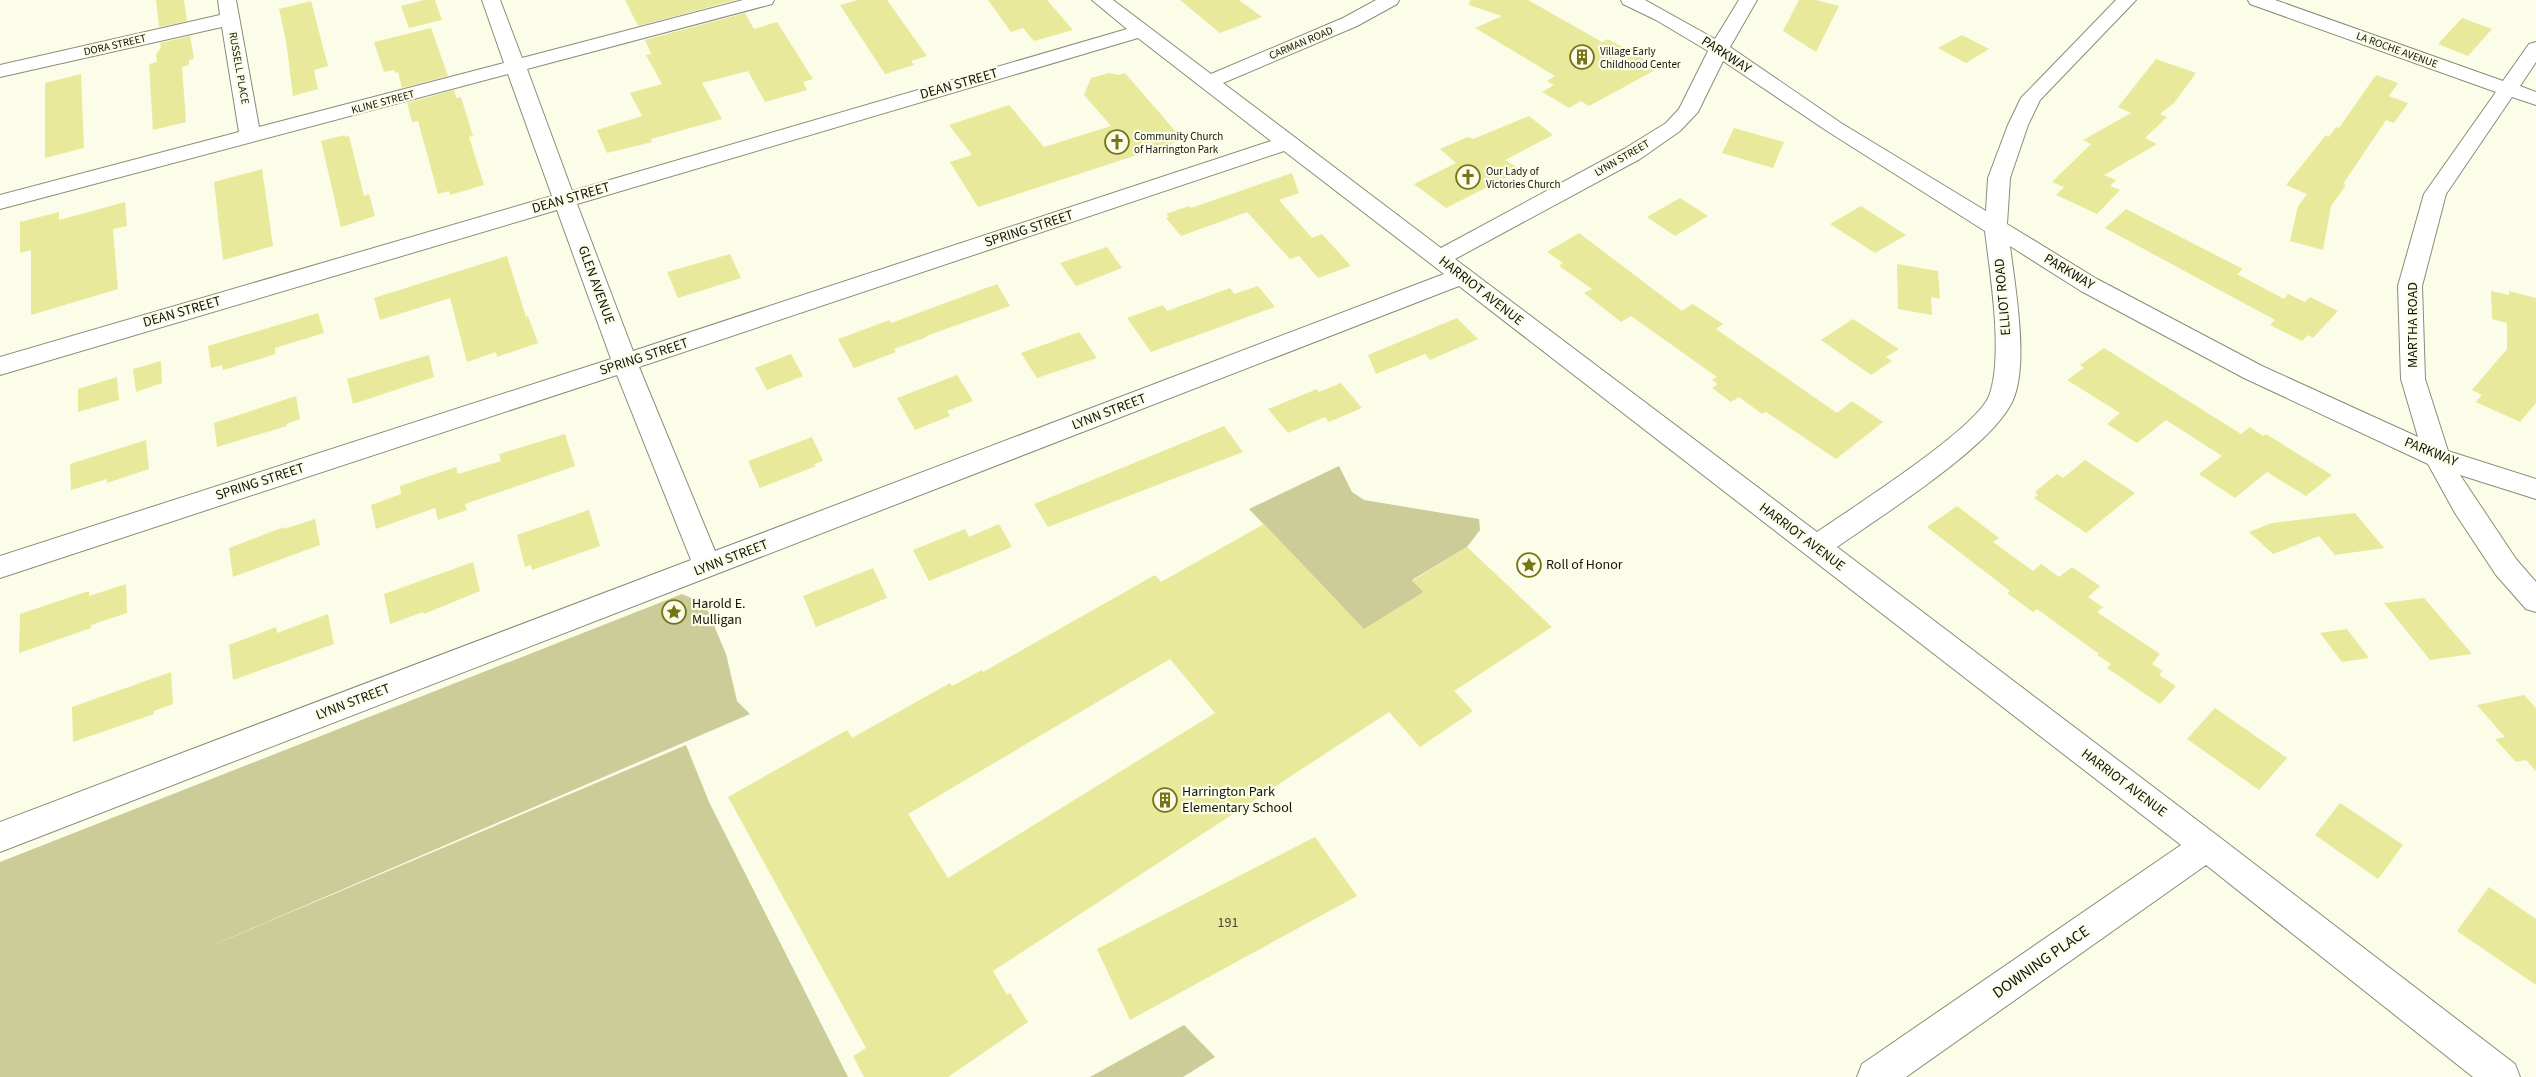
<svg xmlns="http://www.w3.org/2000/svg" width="2536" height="1077" font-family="'Source Sans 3',sans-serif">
<rect width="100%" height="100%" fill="#fcfde8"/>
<g fill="#cbcc98">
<polygon points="1339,466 1352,492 1364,500 1479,519 1480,530 1467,547 1412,580 1424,592 1329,651 1341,605 1249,509"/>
<polygon points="682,594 705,604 726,654 737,701 750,714 204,949 686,745 709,802 848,1077 0,1077 0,862"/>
<polygon points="1184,1025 1215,1057 1183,1077 1090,1077"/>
</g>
<g fill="#e8e99a" fill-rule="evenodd">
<polygon points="156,0 184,0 187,21 159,27"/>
<polygon points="424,0 435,0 442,20 409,28 401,6"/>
<polygon points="625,0 736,0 638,26"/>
<polygon points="858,0 887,0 927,56 911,61 914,65 885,74 840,5"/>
<polygon points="988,0 1047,0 1073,30 1034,41 1023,28 1011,32"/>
<polygon points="1180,0 1239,0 1262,17 1220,33"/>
<polygon points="1470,0 1528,0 1602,42 1608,39 1659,68 1589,106 1581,101 1569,108 1542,92 1554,85 1547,81 1555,76 1475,28 1502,16 1469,5"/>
<polygon points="1799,0 1816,0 1839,6 1816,52 1783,31"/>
<polygon points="311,1 328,66 314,70 318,89 293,96 286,41 279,9"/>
<polygon points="745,13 754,29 777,22 813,79 803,82 807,90 765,102 748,71 702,83 722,119 651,139 652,142 607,153 597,130 642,116 630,93 662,84 646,55 651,54 645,40"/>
<polygon points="2462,18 2492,29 2468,56 2438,44"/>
<polygon points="431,28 448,76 402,88 398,72 395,73 394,70 384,72 374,42"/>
<polygon points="1962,35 1989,49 1966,63 1938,48"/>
<polygon points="190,36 194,59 189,60 189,65 182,67 186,122 153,130 149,64 157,62 156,54 161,48 160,43"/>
<polygon points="2156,59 2196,73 2174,103 2160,114 2167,117 2145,138 2157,144 2104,175 2116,180 2110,186 2120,190 2097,214 2056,195 2064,187 2052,182 2091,144 2083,140 2131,113 2118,107"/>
<polygon points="1109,73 1119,75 1125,73 1183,140 978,207 950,162 972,155 949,125 1009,105 1044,147 1111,126 1084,95 1091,78"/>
<polygon points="81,74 84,148 45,158 45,83"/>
<polygon points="2376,75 2398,83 2389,96 2408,103 2394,123 2386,120 2343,184 2346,185 2331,206 2323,250 2290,241 2298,206 2307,194 2286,185 2326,135 2329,137 2336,127 2339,128"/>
<polygon points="454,90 456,98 461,97 473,136 469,137 484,185 450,195 449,191 438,194 418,121 412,122 407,103"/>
<polygon points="1529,116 1553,135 1505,160 1521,170 1446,208 1414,184 1456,163 1440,149 1468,137 1473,139"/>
<polygon points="1734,128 1784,142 1773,168 1722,153"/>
<polygon points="345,135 345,137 349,136 364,196 369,194 375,216 341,227 321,141"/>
<polygon points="262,169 273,246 223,260 214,182"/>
<polygon points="1292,173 1299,193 1279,200 1312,238 1322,234 1351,266 1318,278 1299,256 1290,259 1247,212 1181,236 1166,218 1169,217 1166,214 1189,206 1191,208"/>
<polygon points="1680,198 1708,216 1675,236 1647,217"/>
<polygon points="125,202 127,226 113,229 118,289 31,315 31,250 20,253 20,222 59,212 59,220"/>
<polygon points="1861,206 1895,228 1906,235 1875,253 1830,224"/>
<polygon points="2126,209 2243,269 2237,274 2284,299 2288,294 2305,302 2310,297 2338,311 2313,338 2308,335 2302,341 2270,325 2275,320 2105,228"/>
<polygon points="1579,233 1682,311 1693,304 1723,324 1716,329 1837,413 1852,401 1883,422 1836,459 1766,412 1762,414 1739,397 1731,402 1712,388 1718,384 1712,380 1717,377 1631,316 1621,322 1584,293 1592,289 1559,266 1563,263 1547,252"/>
<polygon points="1107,247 1122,268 1076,286 1060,263"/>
<polygon points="730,254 741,278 678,298 667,272"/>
<polygon points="507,256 526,317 528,316 538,343 497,357 496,352 467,362 450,298 380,320 374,298"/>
<polygon points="1897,264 1938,271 1940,299 1931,297 1932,315 1898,309"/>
<polygon points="997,284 1010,306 926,336 927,337 894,349 896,352 854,368 838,339 890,320 891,323"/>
<polygon points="1258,286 1275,307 1151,352 1127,318 1163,305 1167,311 1230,288 1234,294"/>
<polygon points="2491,291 2509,295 2509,291 2536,298 2536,403 2520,422 2476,402 2482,395 2472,390 2507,349 2507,323 2492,319"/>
<polygon points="318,313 324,333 275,348 275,354 260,359 223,370 222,365 211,368 208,346"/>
<polygon points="1457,318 1478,339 1430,360 1425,354 1376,374 1368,355"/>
<polygon points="1853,319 1899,349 1886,357 1892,361 1871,375 1821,340"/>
<polygon points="1079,332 1097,358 1037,378 1021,353"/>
<polygon points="2104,348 2241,434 2250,427 2263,436 2266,434 2332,475 2306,496 2267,472 2235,498 2199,474 2222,456 2166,420 2137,443 2107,424 2120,413 2067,380 2084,368 2080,365"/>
<polygon points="791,354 803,376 767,390 755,368"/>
<polygon points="429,355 434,377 353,404 347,379"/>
<polygon points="161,361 162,383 136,392 133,369"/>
<polygon points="957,375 973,401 947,411 950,416 915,430 897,398"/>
<polygon points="117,377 119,400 78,412 78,389"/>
<polygon points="1341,383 1362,408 1329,422 1325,417 1288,433 1268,409 1317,389 1319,392"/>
<polygon points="296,396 300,419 286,424 287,426 217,447 214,423"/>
<polygon points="1224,426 1243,452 1048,527 1034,504"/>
<polygon points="565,434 575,466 465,504 467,510 438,520 435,508 376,529 371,505 401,494 400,486 456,467 458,474 501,461 499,454"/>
<polygon points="812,437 823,461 814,464 816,466 760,488 748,461"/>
<polygon points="146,440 149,469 107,483 107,479 71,490 70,464"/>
<polygon points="2085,460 2135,493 2086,533 2034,498 2038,495 2035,492 2057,474 2063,478"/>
<polygon points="1957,506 1999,538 1993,542 2033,571 2041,564 2059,577 2072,567 2100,586 2088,597 2103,607 2097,612 2160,654 2152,664 2163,671 2159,675 2176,686 2160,704 2107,668 2111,664 2097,655 2099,654 2037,609 2033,612 2007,593 2010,591 1927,527"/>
<polygon points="589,510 600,546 532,570 531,565 525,567 517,535"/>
<polygon points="2355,513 2384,548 2335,555 2319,536 2273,554 2249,532 2272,523"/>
<polygon points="315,519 320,545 233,577 229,548 284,527 284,529"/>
<polygon points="999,524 1012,547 929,581 913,550 965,529 969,537"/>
<path d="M 1264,524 L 1364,629 L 1424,592 L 1412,581 L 1467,547 L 1552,627 L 1454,691 L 1473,711 L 1420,747 L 1389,712 L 993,971 L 1007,995 L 1010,993 L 1028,1022 L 948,1077 L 864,1077 L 853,1056 L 866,1048 L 728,797 L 847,730 L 852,738 L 950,683 L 952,686 L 982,670 L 983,672 L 1155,575 L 1161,582 ZM 1170,659 L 1215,713 L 948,878 L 908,814 Z"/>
<polygon points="473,562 480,591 424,614 423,612 390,624 384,594"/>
<polygon points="873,568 887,598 816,627 803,596"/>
<polygon points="126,584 127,613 91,625 91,628 19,653 20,614 89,591 89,596"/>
<polygon points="2424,598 2472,654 2430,660 2384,603"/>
<polygon points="328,614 334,644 233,680 229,645 276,627 277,633"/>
<polygon points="2347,629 2369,658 2342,662 2320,633"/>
<polygon points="171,672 173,704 154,711 154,714 73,742 72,707"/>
<polygon points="2524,695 2536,708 2536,771 2526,760 2516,762 2495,739 2505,737 2477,705"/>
<polygon points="2215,708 2287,758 2259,790 2187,739"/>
<polygon points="2340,803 2403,845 2378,879 2315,835"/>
<polygon points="1315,837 1357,896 1130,1020 1097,949"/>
<polygon points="2489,887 2536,919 2536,985 2457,931"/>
</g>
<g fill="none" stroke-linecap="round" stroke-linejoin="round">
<g stroke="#8b8c79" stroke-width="2">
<path id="minor" d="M 218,0 L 236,0 L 259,127 L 504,63 L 482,0 L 500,0 L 522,58 L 743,0 L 774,0 L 772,4 L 527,69 L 572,191 L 1127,29 L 1092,0 L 1113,0 L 1211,74 L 1343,18 L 1376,0 L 1399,0 L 1397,4 L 1357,26 L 1223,83 L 1441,248 L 1624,149 L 1666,123 L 1679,109 L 1708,51 L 1656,20 L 1623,4 L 1621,0 L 1645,0 L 1715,39 L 1739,0 L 1757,0 L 1730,47 L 1841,123 L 1986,211 L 1988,178 L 2008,125 L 2021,98 L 2116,0 L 2136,0 L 2040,100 L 2028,125 L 2010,178 L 2007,224 L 2097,279 L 2262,366 L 2418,437 L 2401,379 L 2398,286 L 2424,194 L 2496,92 L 2250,4 L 2248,0 L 2275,0 L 2503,81 L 2529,44 L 2536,42 L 2536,62 L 2520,86 L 2536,92 L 2536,105 L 2512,97 L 2446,194 L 2422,286 L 2425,379 L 2448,451 L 2536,479 L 2536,499 L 2460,475 L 2516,559 L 2536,582 L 2536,612 L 2526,609 L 2496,575 L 2455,513 L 2428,464 L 2244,378 L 2081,291 L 2010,246 C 2015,286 2029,364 2013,400 C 1993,446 1881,516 1837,547 L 2218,836 L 2515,1064 L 2520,1077 L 2473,1077 L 2206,865 L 1906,1077 L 1857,1077 L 1862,1064 L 2181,845 L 1459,286 L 0,852 L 0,822 L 691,560 L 617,375 L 0,578 L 0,556 L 611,359 L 557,210 L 0,375 L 0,357 L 552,196 L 508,74 L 0,209 L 0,195 L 239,132 L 222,27 L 0,77 L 0,65 L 220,15 ZM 1138,38 L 1271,141 L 633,351 L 577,204 ZM 1723,61 L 1827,131 L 1985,231 C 1990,273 2004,357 1989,396 C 1976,429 1852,508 1817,532 L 1455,259 L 1640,159 L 1680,131 L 1698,112 ZM 1284,151 L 1444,274 L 715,551 L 639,367 Z"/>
</g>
<use href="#minor" fill="#fff" fill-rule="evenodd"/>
</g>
<defs>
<g id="building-ring" transform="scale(1.25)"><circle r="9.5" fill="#fcfde8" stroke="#757419" stroke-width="1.5"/><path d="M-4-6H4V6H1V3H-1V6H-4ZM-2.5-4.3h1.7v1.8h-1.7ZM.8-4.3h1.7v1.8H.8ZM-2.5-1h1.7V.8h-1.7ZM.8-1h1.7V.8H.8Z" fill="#757419"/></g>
<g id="church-ring" transform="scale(1.25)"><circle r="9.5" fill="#fcfde8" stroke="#757419" stroke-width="1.5"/><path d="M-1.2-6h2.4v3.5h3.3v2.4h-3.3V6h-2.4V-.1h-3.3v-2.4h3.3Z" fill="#757419"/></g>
<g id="sight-ring" transform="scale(1.25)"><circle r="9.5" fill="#fcfde8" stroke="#757419" stroke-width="1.5"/><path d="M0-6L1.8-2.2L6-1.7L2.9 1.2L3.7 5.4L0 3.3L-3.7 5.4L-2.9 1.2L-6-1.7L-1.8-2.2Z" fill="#757419"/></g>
</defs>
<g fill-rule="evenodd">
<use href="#building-ring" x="1582" y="57"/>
<use href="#church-ring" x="1117" y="142"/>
<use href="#church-ring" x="1468" y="177"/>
<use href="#sight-ring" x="1529" y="565"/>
<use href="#sight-ring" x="674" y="612"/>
<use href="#building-ring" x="1165" y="800"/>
</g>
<g text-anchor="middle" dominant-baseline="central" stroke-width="4.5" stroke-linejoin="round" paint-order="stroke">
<g font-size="11" fill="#13130c" stroke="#fcfde8">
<text transform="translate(1301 43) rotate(-23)">CARMAN ROAD</text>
<text transform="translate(115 45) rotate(-13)">DORA STREET</text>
<text transform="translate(2397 50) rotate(20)">LA ROCHE AVENUE</text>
<text transform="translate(239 68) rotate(80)">RUSSELL PLACE</text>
<text transform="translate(383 102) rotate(-15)">KLINE STREET</text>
<text transform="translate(1622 158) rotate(-30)">LYNN STREET</text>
</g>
<g font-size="11" fill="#13130c" stroke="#fcfde8" text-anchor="start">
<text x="1600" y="51">Village Early<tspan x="1600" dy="13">Childhood Center</tspan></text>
<text x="1134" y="136">Community Church<tspan x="1134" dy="13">of Harrington Park</tspan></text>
<text x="1486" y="171">Our Lady of<tspan x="1486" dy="13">Victories Church</tspan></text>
</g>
<g font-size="14" fill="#13130c" stroke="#fcfde8">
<text transform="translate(1726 55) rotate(33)">PARKWAY</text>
<text transform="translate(959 84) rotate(-16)">DEAN STREET</text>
<text transform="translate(571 198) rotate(-16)">DEAN STREET</text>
<text transform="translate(1029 229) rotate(-18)">SPRING STREET</text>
<text transform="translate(2069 272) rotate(31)">PARKWAY</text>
<text transform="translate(596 285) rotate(70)">GLEN AVENUE</text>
<text transform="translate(1481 291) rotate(38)">HARRIOT AVENUE</text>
<text transform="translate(2003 297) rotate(-95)">ELLIOT ROAD</text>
<text transform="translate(182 312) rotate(-16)">DEAN STREET</text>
<text transform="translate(2413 325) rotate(-90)">MARTHA ROAD</text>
<text transform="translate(644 357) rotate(-18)">SPRING STREET</text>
<text transform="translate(1109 412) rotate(-21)">LYNN STREET</text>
<text transform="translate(2431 452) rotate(22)">PARKWAY</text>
<text transform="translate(260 482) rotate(-18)">SPRING STREET</text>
<text transform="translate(1802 537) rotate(37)">HARRIOT AVENUE</text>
<text transform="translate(731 558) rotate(-21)">LYNN STREET</text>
<text transform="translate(353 702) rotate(-21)">LYNN STREET</text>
<text transform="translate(2124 783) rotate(37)">HARRIOT AVENUE</text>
</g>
<g font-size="14" fill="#13130c" stroke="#fcfde8" text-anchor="start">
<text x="1546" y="565">Roll of Honor</text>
<text x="692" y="604">Harold E.<tspan x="692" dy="16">Mulligan</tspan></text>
<text x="1182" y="792">Harrington Park<tspan x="1182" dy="16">Elementary School</tspan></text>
</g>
<g font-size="14" fill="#484830">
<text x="1228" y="923">191</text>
</g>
<g font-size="16" fill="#13130c" stroke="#fcfde8">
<text transform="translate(2041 962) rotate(-35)">DOWNING PLACE</text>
</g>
</g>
</svg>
